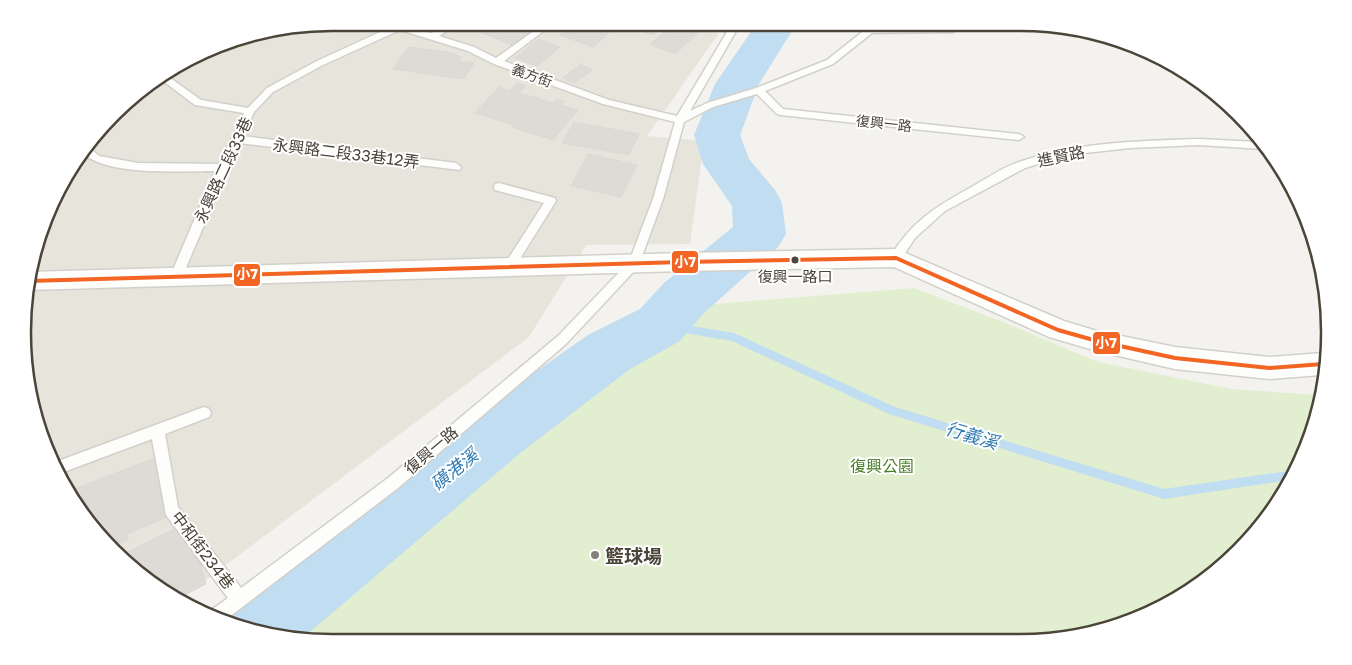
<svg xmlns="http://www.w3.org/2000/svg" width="1352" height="665" font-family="'Golos Text','Noto Sans TC',sans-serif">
<rect width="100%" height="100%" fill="#f4f2ee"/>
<polygon fill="#e7e4dc" points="333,23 688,23 719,33 647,136 704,141 690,244 586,245 529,337 182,598 114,552 55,470 25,373 29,272 64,177 144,87 233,39"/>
<polygon fill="#e1eecf" points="914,288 1003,322 1098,362 1231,389 1317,395 1306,451 1265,521 1208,579 1138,619 1060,640 332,642 295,635 383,559 546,424 678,307"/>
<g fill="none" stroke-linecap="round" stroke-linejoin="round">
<polygon fill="#c0ddf1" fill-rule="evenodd" points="660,321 734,333 895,407 1164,489 1295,470 1289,480 1164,499 889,414 732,341 660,329 656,328 655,325 656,322"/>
<polygon fill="#c0ddf1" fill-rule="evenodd" points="757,23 797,23 759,84 740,135 749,159 775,190 782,203 786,234 778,247 704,313 680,341 630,369 519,454 304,637 224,621 232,602 475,414 588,335 640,309 664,283 733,227 732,206 703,164 694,135 715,84"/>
</g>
<g fill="#dedbd6" stroke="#dcd9d4">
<polygon points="474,23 537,23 543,25 517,46 467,27"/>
<polygon points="475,23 543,23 514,46 468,27"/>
<polygon points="575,23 580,23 609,33 593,47 560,35"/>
<polygon points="627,23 667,23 653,35 624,25"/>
<polygon points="675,23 701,23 707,25 675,54 650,44"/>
<polygon points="538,39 560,47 537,66 515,58"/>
<polygon points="409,47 449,52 461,57 458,61 474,63 464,79 393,69"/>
<polygon points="581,64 592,70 574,83 563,78"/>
<polygon points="517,83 526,86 519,93 537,98 514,125 475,113 499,87 510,91"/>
<polygon points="537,98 553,103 557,99 564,101 561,105 578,110 553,140 512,127"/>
<polygon points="574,122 639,134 629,155 562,143"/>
<polygon points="588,154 637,165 621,197 571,186"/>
<polygon points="168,453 177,513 127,534 128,540 110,548 72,495 72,490"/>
<polygon points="188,522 206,584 181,597 120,556"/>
</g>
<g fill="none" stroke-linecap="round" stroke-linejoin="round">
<g stroke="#d2d0cb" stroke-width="3">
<g id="lane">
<path d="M 388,23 L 395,23 L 431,33 L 450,23 L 459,23 L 439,36 L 474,47 L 496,58 L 545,23 L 554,23 L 504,61 L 609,100 L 677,116 L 727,32 L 705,25 L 704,23 L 715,23 L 736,31 L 690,111 L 707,103 L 756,88 L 827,60 L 866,29 L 868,23 L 876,23 L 875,27 L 951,26 L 962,23 L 973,23 L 972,25 L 952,32 L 872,33 L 833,64 L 765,91 L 783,109 L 1019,134 L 1024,137 L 1019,140 L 780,115 L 777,114 L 757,94 L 713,107 L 684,122 L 663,199 L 638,267 L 566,344 L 398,488 L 224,621 L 214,619 L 207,613 L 228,598 L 166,515 L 152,439 L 58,474 L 53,463 L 204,407 L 209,409 L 211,413 L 209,417 L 165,434 L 178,507 L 241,588 L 388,478 L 558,336 L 629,262 L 653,199 L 675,122 L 603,104 L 494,64 L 468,51 L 400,30 L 323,65 L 273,92 L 254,112 L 243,136 L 456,163 L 461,167 L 460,170 L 239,143 L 182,277 L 176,282 L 172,280 L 170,277 L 215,171 C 182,171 109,176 84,154 L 90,148 L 99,156 L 138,163 L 219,164 L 244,113 L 195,105 L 159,78 L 166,75 L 201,100 L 248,108 L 267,88 L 317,61 L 391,27 L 388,26 Z"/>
<path d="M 1199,139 L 1258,142 L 1263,149 L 1199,145 L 1130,148 L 1067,155 L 1025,168 L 945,211 L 915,238 L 900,261 L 892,261 L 890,258 C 909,224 935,207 968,189 C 985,180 1001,168 1019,162 C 1076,142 1139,141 1199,139 Z"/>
<polygon points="499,183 555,198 556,201 513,270 509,271 503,267 544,203 495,190 494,187 495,184"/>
</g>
</g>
<g stroke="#d2d0cb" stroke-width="3">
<polygon id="street" points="896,249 1064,321 1097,331 1175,347 1269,357 1323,353 1325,354 1321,375 1269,379 1175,369 1097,351 1049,337 894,267 683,271 28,290 29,272 683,253"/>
</g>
<use href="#lane" fill="#fdfdfc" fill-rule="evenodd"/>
<use href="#street" fill="#fdfdfc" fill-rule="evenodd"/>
<g stroke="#fff" stroke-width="8">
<polyline id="bus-1" points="28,281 683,262 896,258 1058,330 1097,341 1175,358 1269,368 1323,364"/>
</g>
<use href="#bus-1" stroke="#f26522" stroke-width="4"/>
</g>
<circle fill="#4b4439" stroke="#fff" stroke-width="2" cx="795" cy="260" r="4.5"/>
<circle fill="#868178" stroke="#fff" stroke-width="2" cx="595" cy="555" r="5"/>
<g text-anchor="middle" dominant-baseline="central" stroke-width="4" stroke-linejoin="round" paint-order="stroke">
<g font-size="14" fill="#4b4439" stroke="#fff">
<text transform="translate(532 75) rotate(20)">義方街</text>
<text transform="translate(884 123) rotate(6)">復興一路</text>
</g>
<g font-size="15" fill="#4b4439" stroke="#fff">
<text x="795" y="276">復興一路口</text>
</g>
<g font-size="16" fill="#4b4439" stroke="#fff">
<text transform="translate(346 153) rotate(7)">永興路二段33巷12弄</text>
<text transform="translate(1061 156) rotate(-12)">進賢路</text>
<text transform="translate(223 170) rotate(-65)">永興路二段33巷</text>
<text transform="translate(431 450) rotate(-40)">復興一路</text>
<text transform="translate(203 550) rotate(53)">中和街234巷</text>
</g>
<g font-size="16" fill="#4a7f2a" stroke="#fff">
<text x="882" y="466">復興公園</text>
</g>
<g font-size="18" font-style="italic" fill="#2e7ab2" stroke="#fff">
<text transform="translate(972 435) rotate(17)">行義溪</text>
<text transform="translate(454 469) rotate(-39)">磺港溪</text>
</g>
<g font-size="19" font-weight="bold" fill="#4b4439" stroke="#fff" text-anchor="start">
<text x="605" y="555">籃球場</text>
</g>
</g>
<path d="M0 0H1352V665H0ZM332 31H1020A301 301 0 0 1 1321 332V333A301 301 0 0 1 1020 634H332A301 301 0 0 1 31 333V332A301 301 0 0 1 332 31Z" fill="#fff" fill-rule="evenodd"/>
<path fill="none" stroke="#4b4439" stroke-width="2.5" d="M332 31H1020A301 301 0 0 1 1321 332V333A301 301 0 0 1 1020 634H332A301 301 0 0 1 31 333V332A301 301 0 0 1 332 31Z"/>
<g stroke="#fff" stroke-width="2">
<rect x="671" y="250" width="28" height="24" rx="5" fill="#f26522"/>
<rect x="233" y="263" width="28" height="24" rx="5" fill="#f26522"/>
<rect x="1092" y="331" width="29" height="24" rx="5" fill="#f26522"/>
</g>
<g font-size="14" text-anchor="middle" font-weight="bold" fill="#fff">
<text x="685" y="267">小7</text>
<text x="247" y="279">小7</text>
<text x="1106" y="348">小7</text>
</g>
</svg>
